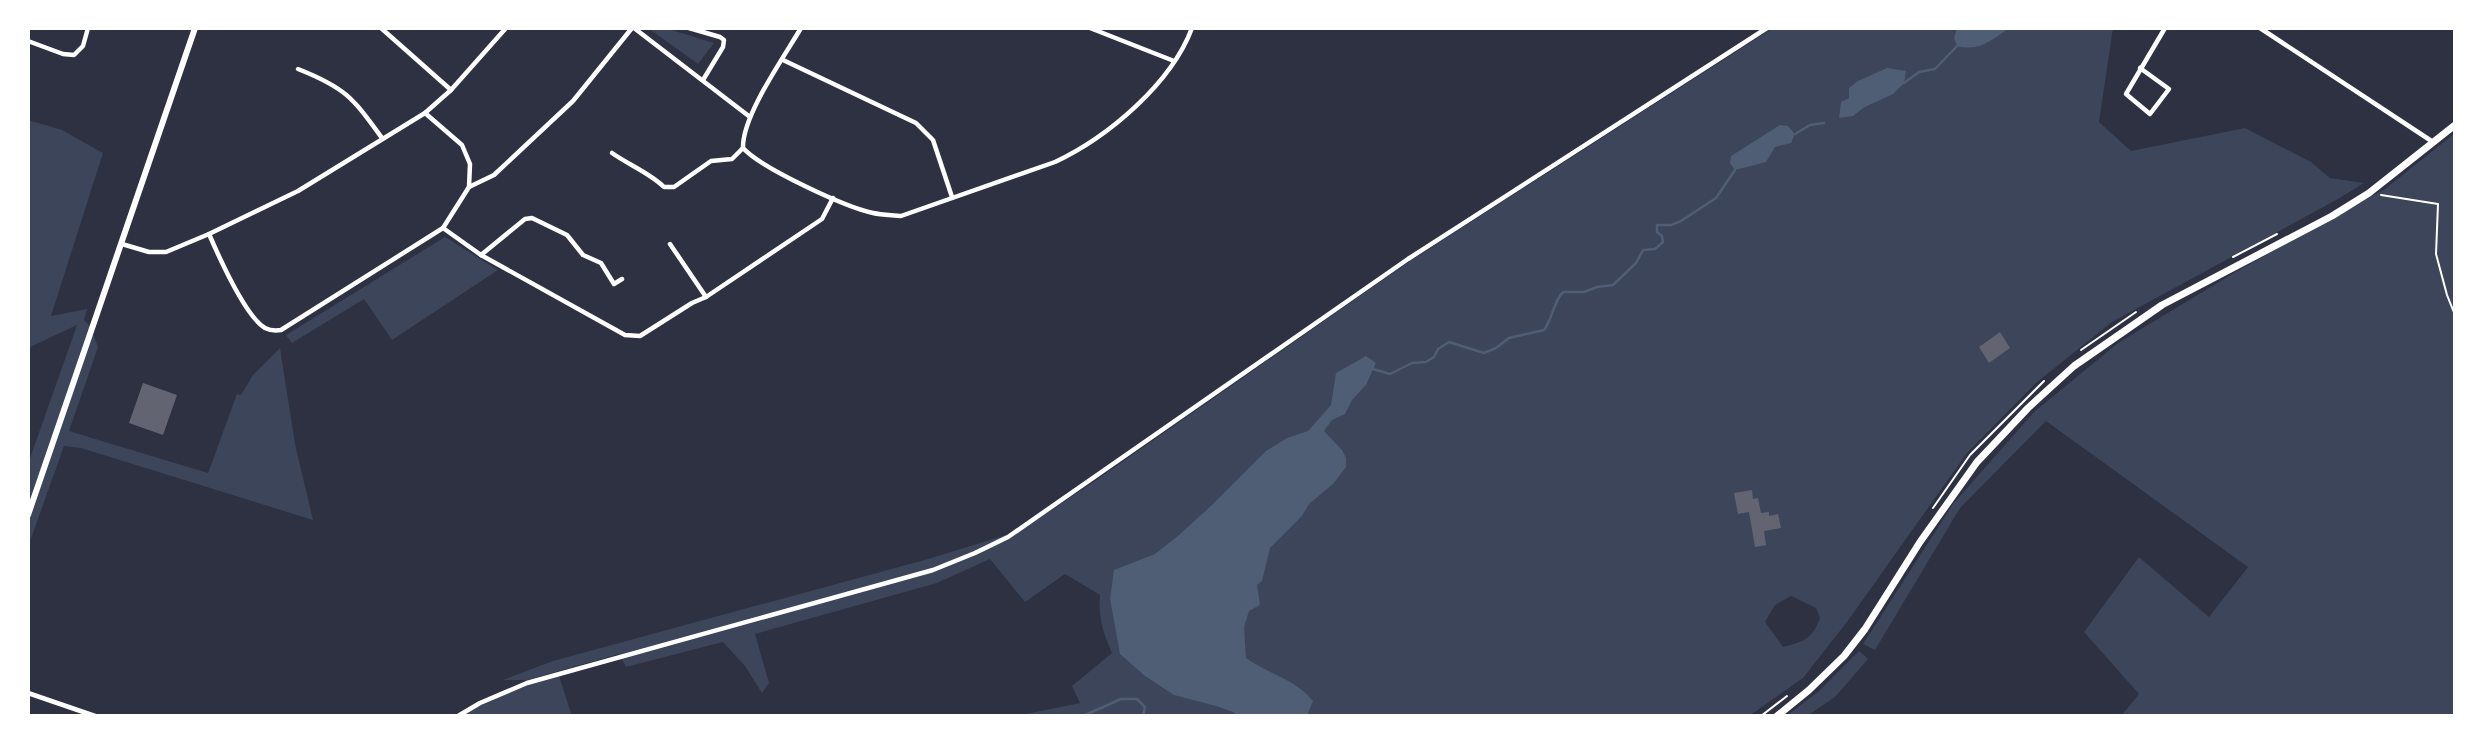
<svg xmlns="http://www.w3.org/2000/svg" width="2483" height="744" font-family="'DM Sans',sans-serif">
<rect width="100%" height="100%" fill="#2d3142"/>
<g fill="#3c4559" fill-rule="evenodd">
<polygon points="648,28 665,28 714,43 698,64"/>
<path d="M 1773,28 L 2113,28 L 2099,122 L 2131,151 L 2245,128 L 2311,162 L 2330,178 L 2364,183 L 2338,199 L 2112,322 L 2036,383 L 1967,453 L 1847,622 L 1803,678 L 1749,716 L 1016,716 L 1080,703 L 1072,686 L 1112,653 C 1103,633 1098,617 1100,595 L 1065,574 L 1025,602 L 990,559 L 937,583 L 755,634 L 769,683 L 762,693 L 745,666 L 723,642 L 626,667 L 619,654 L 527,680 L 503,680 L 553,661 L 928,559 L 1006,535 L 1004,542 L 1095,481 L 1407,263 ZM 1791,596 L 1816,608 L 1820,618 C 1812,639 1805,641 1783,647 L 1765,622 L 1775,605 Z"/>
<polygon points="28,120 62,130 103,153 51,316 87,309 84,320 90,326 98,347 69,431 208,473 237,394 241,395 253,375 280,348 295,444 313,520 81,448 64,446 28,547 28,464 77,325 28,348"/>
<polygon points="2455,133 2455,716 2121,716 2139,694 2084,632 2139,557 2209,617 2248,567 2046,421 1960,508 1875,650 1863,644 1953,504 2034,412 2118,343 2234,273 2385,189"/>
<polygon points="445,237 498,270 392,340 364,299 292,343 286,335"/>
<polygon points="1859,651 1868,659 1835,697 1807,716 1786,716 1818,692"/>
<polygon points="559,676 572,716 458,716 527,683"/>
</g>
<g fill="#4f5d75">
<path d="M 1957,28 L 2009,28 C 1992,40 1979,52 1957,46 L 1954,38 Z"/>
<polygon points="1887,68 1906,71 1904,83 1893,94 1863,108 1853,116 1839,118 1841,102 1849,98 1849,88 1858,81"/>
<polygon points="1780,125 1788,126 1795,134 1791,143 1775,147 1766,162 1735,170 1730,163 1731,156"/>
<path d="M 1366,356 L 1376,363 L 1366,385 L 1352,400 L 1345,414 L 1332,420 L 1324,431 L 1342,450 L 1346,458 L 1346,467 L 1333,484 L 1309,504 L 1302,516 L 1270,548 L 1262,581 L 1257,585 L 1260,605 L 1249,611 L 1244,627 L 1246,658 C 1270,675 1295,679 1313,701 L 1308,713 L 1310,716 L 1238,716 L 1233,712 L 1216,706 L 1174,695 L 1145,676 L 1120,654 L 1110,599 L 1114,570 L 1155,554 L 1179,535 L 1212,505 L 1266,451 L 1287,438 L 1308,431 L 1331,405 L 1336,373 Z"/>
</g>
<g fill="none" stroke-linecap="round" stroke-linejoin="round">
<g stroke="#4f5d75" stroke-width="2.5">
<polyline points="1904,83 1919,72 1935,69 1957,46"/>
<polyline points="1795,134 1810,125 1824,123"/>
<path d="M 1373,369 L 1390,374 L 1412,363 L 1426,362 L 1434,357 L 1438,349 L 1449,342 L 1484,353 L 1496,348 L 1509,338 L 1544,330 C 1553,318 1553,302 1563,292 L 1584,292 L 1597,287 L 1613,285 L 1636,263 L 1643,250 L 1655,249 L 1663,242 L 1662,236 L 1657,232 L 1657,225 L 1671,225 L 1681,221 L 1716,198 L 1735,170"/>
<polyline points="1083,716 1121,699 1137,699 1145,707 1143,716"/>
</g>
</g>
<g fill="#626471">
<polygon points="2000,332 2010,348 1989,363 1979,347"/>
<polygon points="143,383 177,395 163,435 129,423"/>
<polygon points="1752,490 1753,499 1758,498 1761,513 1769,512 1769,516 1778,514 1781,528 1764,531 1766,545 1755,547 1749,512 1738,514 1734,493"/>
</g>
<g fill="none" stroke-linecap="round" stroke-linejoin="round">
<g stroke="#fff" stroke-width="2">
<polyline points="2381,195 2438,204 2436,254 2447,295 2455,315"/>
<polyline points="2233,257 2277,234"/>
<polyline points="2081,350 2136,312"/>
<polyline points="1933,508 1970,455 2044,381"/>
<polyline points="1761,716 1787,696"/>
</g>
<g stroke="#fff" stroke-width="4.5">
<polyline points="381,28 451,90"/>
<polyline points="634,28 750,117"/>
<polyline points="689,28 720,37 724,40 723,47 703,80"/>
<path d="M 801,28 C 784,57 742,116 743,148 C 761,168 845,207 873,213 C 882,215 892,215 901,216 L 1055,162 C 1108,137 1171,84 1192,28"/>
<polyline points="1090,28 1174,61"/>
<polyline points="2260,28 2433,142"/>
<polyline points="28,41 63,54 74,55 83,46 88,28"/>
<polyline points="783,60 916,123 933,140 952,197"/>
<polyline points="2140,68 2169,89 2150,114 2126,94 2165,28"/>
<path d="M 298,69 C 346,88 353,98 382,138"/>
<path d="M 612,153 C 629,165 650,173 664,187 L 674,187 L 711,161 L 732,159 L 743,148"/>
<polyline points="469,187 494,175 573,101 632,28"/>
<polyline points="443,228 481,255 625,335 640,336 692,303 706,297 822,219 833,198"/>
<path d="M 209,234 C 219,257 245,316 265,328 C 271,331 275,331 281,330 L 443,228 L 469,187 L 470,164 L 462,145 L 425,113"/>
<polyline points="122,244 149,252 166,252 209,234 298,191 425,113 451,90 506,28"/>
<polyline points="670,244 706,297"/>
<polyline points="481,255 525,219 532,218 567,235 583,255 601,263 614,284 622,279"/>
<polyline points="28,693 95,716"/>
<polyline points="458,716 480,703 527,683 933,570 975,553 1008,537 1408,259 1767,28"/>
</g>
<polyline stroke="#fff" stroke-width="6" points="28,515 195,28"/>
<polyline stroke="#fff" stroke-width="7" points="1777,716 1809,690 1844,656 1865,629 1920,542 1977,462 2028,408 2074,366 2162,305 2332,216 2369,193 2455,125"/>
</g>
<rect width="2483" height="744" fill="none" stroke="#ffffff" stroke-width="60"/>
</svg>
